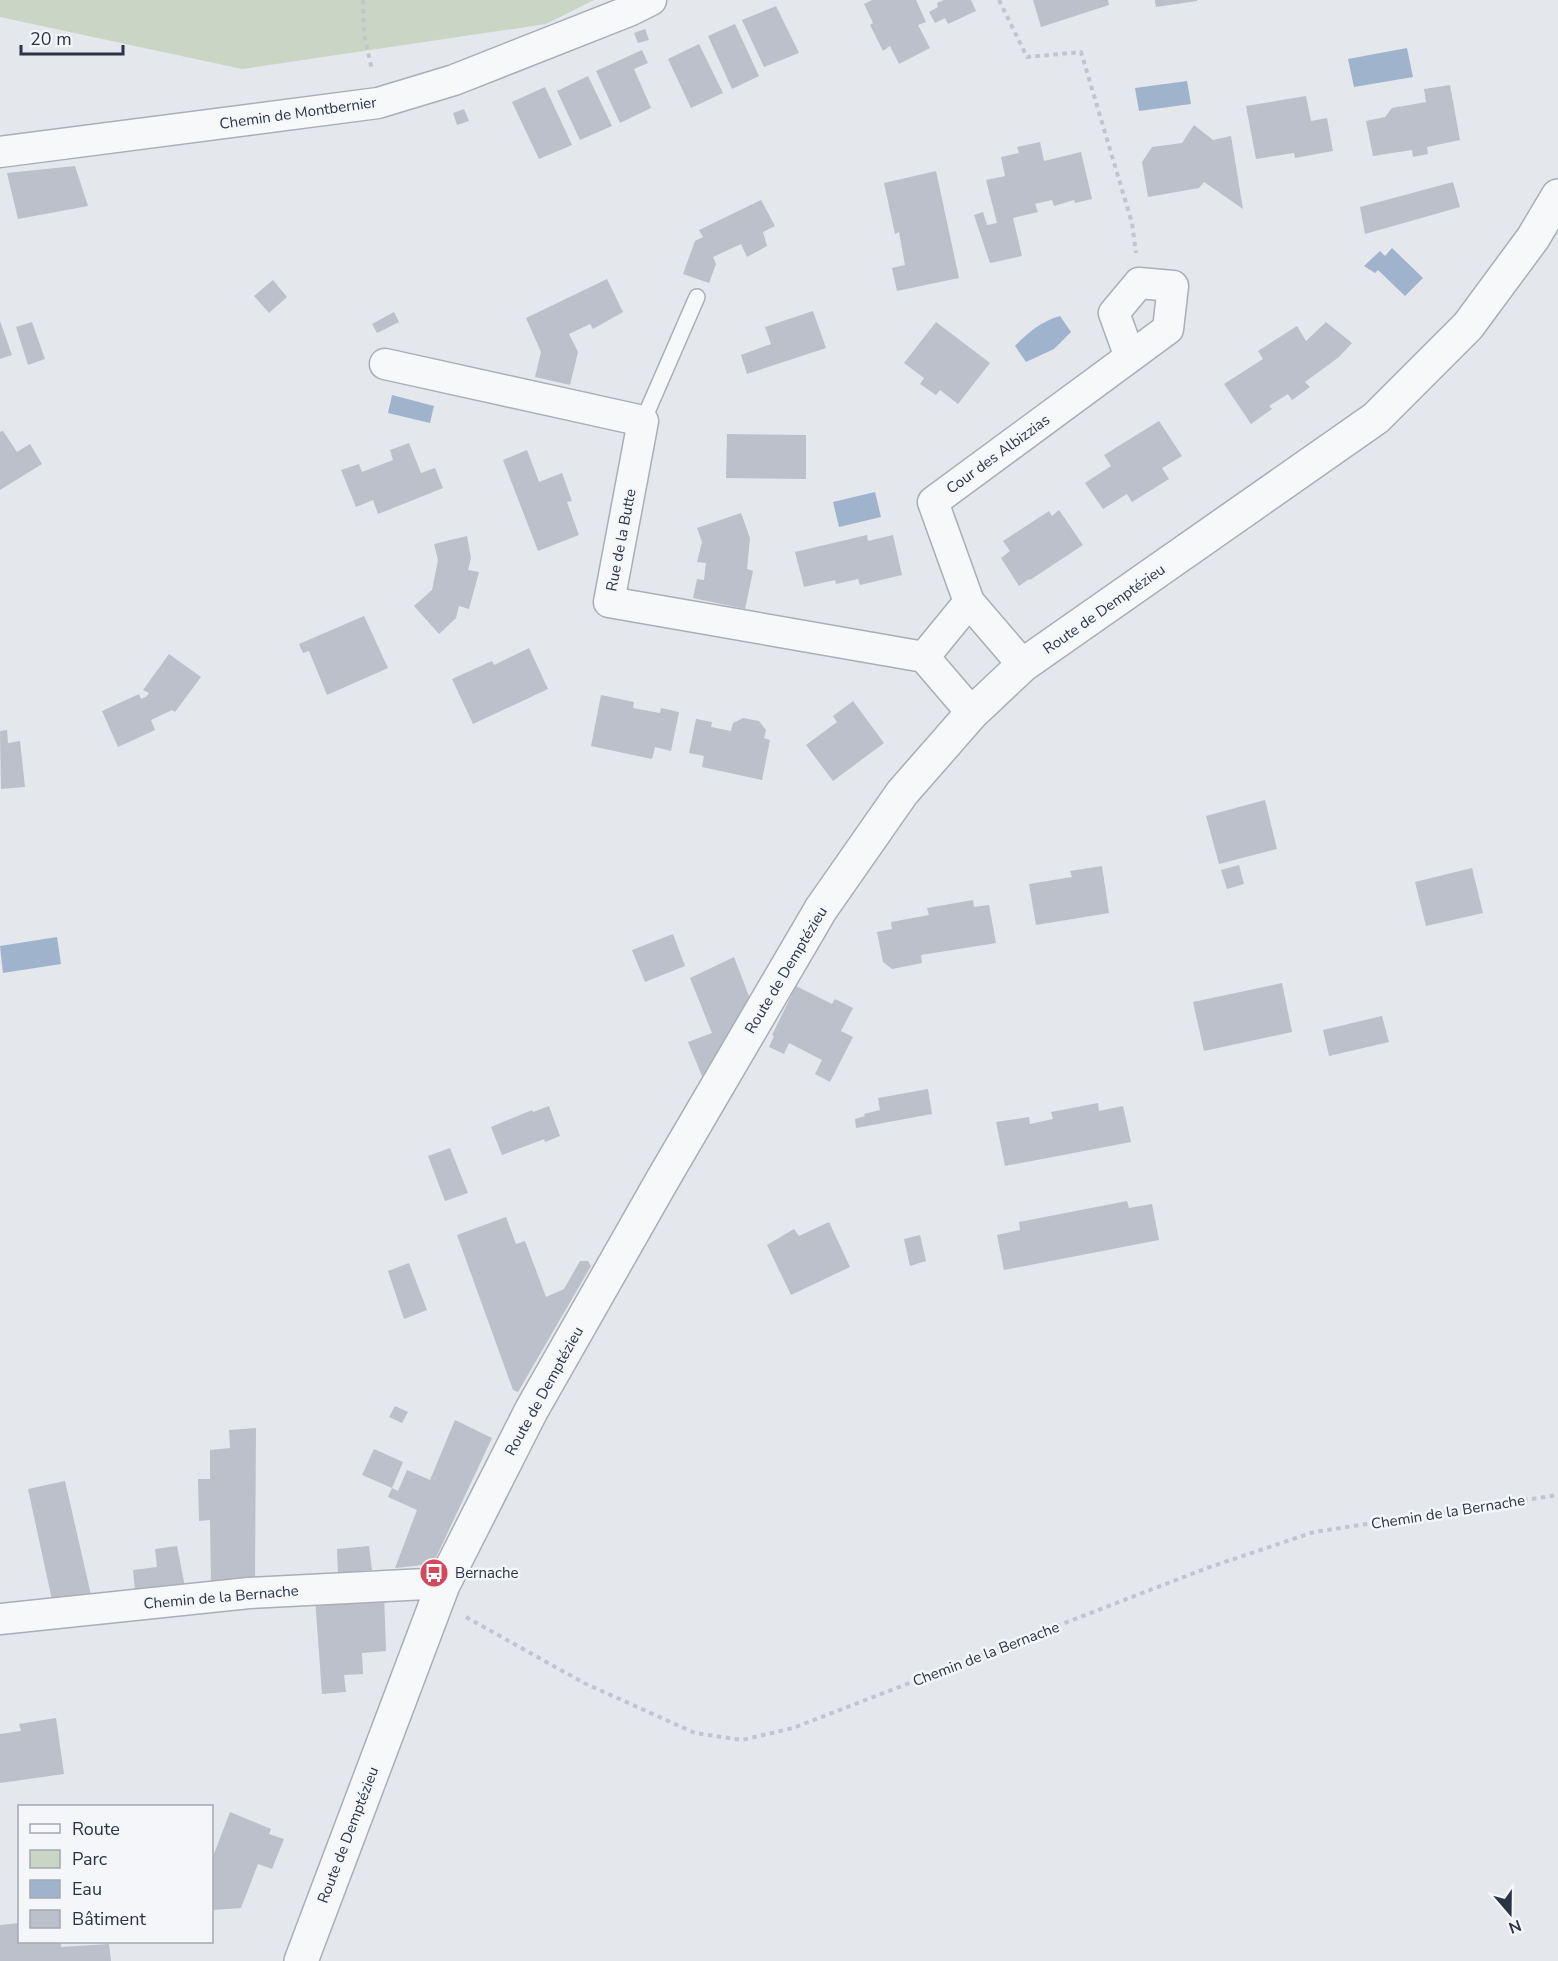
<svg xmlns="http://www.w3.org/2000/svg" width="1558" height="1961" font-family="'Nunito Sans',sans-serif">
<rect width="100%" height="100%" fill="#e4e7ec"/>
<polygon fill="#c9d6c5" points="0,0 594,0 546,24 242,69 0,17"/>
<g fill="#9fb4cc">
<polygon points="1407,48 1413,77 1354,87 1348,59"/>
<polygon points="1187,81 1191,104 1139,111 1135,88"/>
<polygon points="1392,248 1423,278 1405,296 1378,270 1375,273 1364,266 1380,251 1385,256"/>
<path d="M 1060,316 L 1071,332 L 1054,349 L 1026,362 L 1015,346 C 1028,332 1042,321 1060,316 Z"/>
<polygon points="392,395 434,406 430,423 388,413"/>
<polygon points="875,492 881,517 839,527 833,502"/>
<polygon points="57,937 61,964 3,973 0,946"/>
</g>
<g fill="#bbc0ca">
<polygon points="872,0 916,0 926,22 918,25 930,48 899,64 890,46 883,51 870,25 873,23 864,4"/>
<polygon points="944,0 971,0 976,11 948,24 945,18 935,23 929,12 938,7 937,3"/>
<polygon points="1033,0 1108,0 1109,5 1041,27"/>
<polygon points="1155,0 1197,0 1197,1 1156,7"/>
<polygon points="776,6 799,53 764,67 742,20"/>
<polygon points="735,24 759,76 732,89 708,36"/>
<polygon points="645,29 649,40 638,43 634,33"/>
<polygon points="699,44 723,93 691,108 668,59"/>
<polygon points="642,50 648,63 634,69 651,108 620,123 596,71"/>
<polygon points="588,76 612,126 580,140 557,91"/>
<polygon points="1450,85 1460,140 1427,147 1428,154 1413,157 1412,150 1373,156 1366,121 1385,117 1392,108 1426,102 1424,89"/>
<polygon points="545,87 572,145 539,159 512,102"/>
<polygon points="1306,96 1311,121 1327,118 1333,151 1295,158 1294,153 1256,159 1246,106"/>
<polygon points="464,109 469,121 457,125 453,113"/>
<polygon points="1194,125 1213,140 1231,136 1243,209 1204,182 1199,188 1148,197 1142,162 1152,147 1182,143"/>
<polygon points="1040,142 1044,161 1081,152 1092,199 1075,203 1074,200 1054,206 1052,200 1035,204 1038,212 1013,218 1022,256 990,263 974,215 983,212 987,225 997,223 986,180 1005,176 1001,157 1019,153 1017,147"/>
<polygon points="75,166 88,206 18,219 7,173"/>
<polygon points="936,171 959,278 897,291 892,268 905,265 899,232 895,234 884,183"/>
<polygon points="1453,182 1460,207 1365,234 1360,207"/>
<polygon points="761,200 775,226 763,232 767,246 747,257 741,244 713,257 716,264 709,283 683,274 695,241 703,237 699,230"/>
<polygon points="607,279 623,312 593,329 590,324 569,334 578,352 570,385 535,377 541,352 526,318"/>
<polygon points="273,280 287,297 269,313 254,296"/>
<polygon points="813,311 826,348 747,374 741,355 771,344 765,327"/>
<polygon points="394,312 399,322 377,333 372,324"/>
<polygon points="0,321 12,355 0,359"/>
<polygon points="32,322 45,359 28,365 16,327"/>
<polygon points="936,322 990,363 958,404 940,390 936,395 920,384 924,378 904,363"/>
<polygon points="1326,322 1352,343 1339,357 1305,382 1310,387 1292,400 1288,394 1269,406 1272,409 1251,424 1224,384 1263,359 1258,351 1297,326 1306,341"/>
<polygon points="1159,421 1182,456 1162,468 1169,479 1132,502 1127,494 1103,509 1085,483 1111,466 1104,455"/>
<polygon points="3,431 17,452 30,444 42,464 0,490 0,432"/>
<polygon points="727,434 806,435 806,479 726,478"/>
<polygon points="409,443 421,473 435,468 443,488 378,514 373,500 356,507 341,470 359,464 362,472 393,460 390,450"/>
<polygon points="527,450 539,482 562,473 572,501 567,502 579,535 538,551 503,460"/>
<polygon points="1059,510 1083,545 1030,580 1029,579 1019,586 1001,558 1010,551 1003,541 1049,511 1052,516"/>
<polygon points="741,513 750,538 747,569 753,571 745,609 693,598 697,579 704,580 706,563 697,562 702,542 697,528"/>
<polygon points="867,535 868,541 893,535 902,575 860,585 858,579 836,584 835,580 804,587 795,552"/>
<polygon points="467,536 471,558 468,570 479,572 469,609 459,606 456,618 439,634 414,606 432,590 438,560 434,544"/>
<polygon points="364,616 388,668 327,695 309,651 303,653 299,644"/>
<polygon points="529,648 548,689 473,724 452,679 492,661 494,665"/>
<polygon points="169,654 201,677 175,712 172,710 151,720 155,730 118,747 102,711 139,694 141,699 147,696 149,693 143,690"/>
<polygon points="601,695 634,702 633,708 660,713 661,708 679,712 671,751 655,747 652,759 591,746"/>
<polygon points="853,701 884,743 833,781 806,745 837,722 833,716"/>
<polygon points="743,718 759,721 766,730 764,738 770,740 762,780 702,767 704,756 689,753 696,719 712,722 711,727 731,731 733,723"/>
<polygon points="7,730 8,743 20,741 25,787 1,789 0,731"/>
<polygon points="1265,800 1277,849 1219,864 1206,816"/>
<polygon points="1239,865 1244,884 1227,889 1221,870"/>
<polygon points="1102,866 1109,913 1036,925 1029,884 1072,877 1070,871"/>
<polygon points="1472,868 1483,913 1426,926 1415,882"/>
<polygon points="973,900 974,907 989,905 996,943 921,955 922,963 892,969 883,962 877,932 892,929 891,922 929,915 927,908"/>
<polygon points="673,934 685,966 645,982 632,950"/>
<polygon points="734,957 750,999 704,1081 688,1042 712,1033 690,978"/>
<polygon points="1282,983 1292,1032 1204,1051 1193,1002"/>
<polygon points="796,986 832,1004 835,999 853,1008 841,1031 853,1037 830,1082 815,1074 822,1060 789,1043 784,1054 769,1047 774,1036 772,1035"/>
<polygon points="1382,1016 1389,1042 1329,1056 1323,1030"/>
<polygon points="928,1089 932,1114 856,1128 855,1119 865,1116 864,1114 880,1110 878,1098"/>
<polygon points="1098,1103 1099,1111 1123,1106 1131,1142 1005,1166 996,1122 1029,1117 1030,1124 1053,1119 1051,1112"/>
<polygon points="549,1106 560,1136 545,1142 544,1139 502,1155 491,1127 532,1110 533,1112"/>
<polygon points="450,1148 468,1193 445,1201 428,1156"/>
<polygon points="1127,1201 1129,1208 1152,1204 1159,1240 1004,1270 997,1235 1020,1230 1019,1222"/>
<polygon points="506,1217 516,1244 525,1241 546,1297 564,1289 580,1261 588,1261 591,1266 518,1392 513,1390 457,1235"/>
<polygon points="829,1222 850,1267 791,1295 767,1245 794,1229 799,1236"/>
<polygon points="920,1235 926,1261 910,1266 904,1239"/>
<polygon points="409,1263 427,1310 404,1319 388,1271"/>
<polygon points="395,1406 408,1412 402,1423 389,1417"/>
<polygon points="455,1420 492,1438 433,1564 395,1568 417,1510 388,1497 392,1488 398,1491 407,1470 430,1480"/>
<polygon points="256,1428 255,1580 211,1584 210,1520 199,1521 198,1479 210,1479 210,1450 230,1448 229,1430"/>
<polygon points="374,1449 403,1462 392,1488 362,1475"/>
<polygon points="65,1481 91,1595 52,1600 28,1489"/>
<polygon points="177,1546 185,1587 135,1591 133,1570 157,1567 155,1549"/>
<polygon points="369,1546 372,1570 338,1573 337,1549"/>
<polygon points="384,1593 386,1651 362,1653 363,1674 344,1675 346,1692 322,1694 315,1598"/>
<polygon points="56,1718 64,1774 0,1783 0,1734 21,1731 19,1724"/>
<polygon points="230,1812 271,1829 269,1834 284,1839 272,1869 258,1864 241,1908 212,1910 212,1859"/>
<polygon points="20,1923 20,1942 38,1942 38,1943 61,1942 61,1947 109,1944 111,1961 0,1961 0,1925"/>
</g>
<g fill="none" stroke-linecap="round" stroke-linejoin="round">
<g stroke="#a9aeb7" stroke-width="18">
<polyline id="service" points="643,421 697,297"/>
</g>
<g stroke="#a9aeb7" stroke-width="33">
<g id="minor">
<polyline points="0,152 378,103 454,80 629,11 651,0"/>
<polyline points="385,364 643,421 609,602 924,657 972,713"/>
<polyline points="924,657 969,602"/>
<polyline points="1023,665 969,602 933,502 1168,329 1173,286 1139,283 1114,313 1130,357"/>
<polyline points="0,1619 249,1593 426,1584 443,1585"/>
</g>
</g>
<g stroke="#a9aeb7" stroke-width="36">
<polyline id="tertiary" points="301,1961 443,1585 531,1411 663,1179 821,909 902,793 972,713 1023,665 1376,418 1468,326 1533,238 1558,196"/>
</g>
<g stroke="#c2c5cb" stroke-width="4" stroke-dasharray="4.5 4.5" stroke-linecap="butt">
<polyline points="363,0 364,35 372,70"/>
<polyline points="999,0 1027,57 1081,52 1132,223 1136,253"/>
<polyline points="466,1617 584,1683 695,1733 742,1740 793,1728 1207,1568 1314,1532 1558,1495"/>
</g>
<use href="#service" stroke="#f7f8fa" stroke-width="15"/>
<use href="#minor" stroke="#f7f8fa" stroke-width="30"/>
<use href="#tertiary" stroke="#f7f8fa" stroke-width="33"/>
</g>
<defs>
<g id="bus-disc" transform="scale(1.5)"><circle r="9.5" fill="#d1495b" stroke="#f4f6f9"/><path d="M-5-6H5V4H4V6H2V4H-2V6H-4V4H-5ZM-3.5-4V0h7V-4ZM-3.5 1.2v1.5H-2V1.2ZM2 1.2v1.5H3.5V1.2Z" fill="#fff"/></g>
</defs>
<g fill-rule="evenodd">
<use href="#bus-disc" x="434" y="1573"/>
</g>
<g text-anchor="middle" dominant-baseline="central" stroke-width="5" stroke-linejoin="round" paint-order="stroke">
<g font-size="15" fill="#2b3445" stroke="#f4f6f9">
<text transform="translate(298 113) rotate(-8)">Chemin de Montbernier</text>
<text transform="translate(998 454) rotate(-36)">Cour des Albizzias</text>
<text transform="translate(621 540) rotate(-79)">Rue de la Butte</text>
<text transform="translate(1104 609) rotate(-35)">Route de Demptézieu</text>
<text transform="translate(786 970) rotate(-59)">Route de Demptézieu</text>
<text transform="translate(544 1391) rotate(-61)">Route de Demptézieu</text>
<text transform="translate(1448 1512) rotate(-9)">Chemin de la Bernache</text>
<text transform="translate(221 1597) rotate(-5)">Chemin de la Bernache</text>
<text transform="translate(986 1654) rotate(-21)">Chemin de la Bernache</text>
<text transform="translate(348 1835) rotate(-69)">Route de Demptézieu</text>
</g>
<g font-size="15" fill="#2b3445" stroke="#f4f6f9" text-anchor="start">
<text x="455" y="1573">Bernache</text>
</g>
</g>
<rect x="18" y="1805" width="195" height="138" fill="#f4f6f9" stroke="#a4a8b1" stroke-width="1.5"/>
<rect x="30" y="1824" width="30" height="9" fill="#f7f8fa" stroke="#a4a8b1" stroke-width="1.5"/>
<text x="72" y="1835" font-size="18" fill="#2b3445">Route</text>
<rect x="30" y="1850" width="30" height="18" fill="#c9d6c5" stroke="#a4a8b1" stroke-width="1.5"/>
<text x="72" y="1865" font-size="18" fill="#2b3445">Parc</text>
<rect x="30" y="1880" width="30" height="18" fill="#9fb4cc" stroke="#a4a8b1" stroke-width="1.5"/>
<text x="72" y="1895" font-size="18" fill="#2b3445">Eau</text>
<rect x="30" y="1910" width="30" height="18" fill="#bbc0ca" stroke="#a4a8b1" stroke-width="1.5"/>
<text x="72" y="1925" font-size="18" fill="#2b3445">Bâtiment</text>
<g transform="translate(1510 1913) rotate(160)" stroke="#f4f6f9" stroke-width="4.5" paint-order="stroke">
<path d="M0-4.5L10 22L0 15L-10 22Z" fill="#2b3445"/>
<text y="-9" font-size="16" font-weight="bold" text-anchor="middle" fill="#2b3445">N</text>
</g>
<path d="M21 45v9h102v-9" fill="none" stroke="#2b3445" stroke-width="3"/>
<text x="30" y="45" font-size="18" fill="#2b3445" stroke="#f4f6f9" stroke-width="4.5" paint-order="stroke">20 m</text>
</svg>
